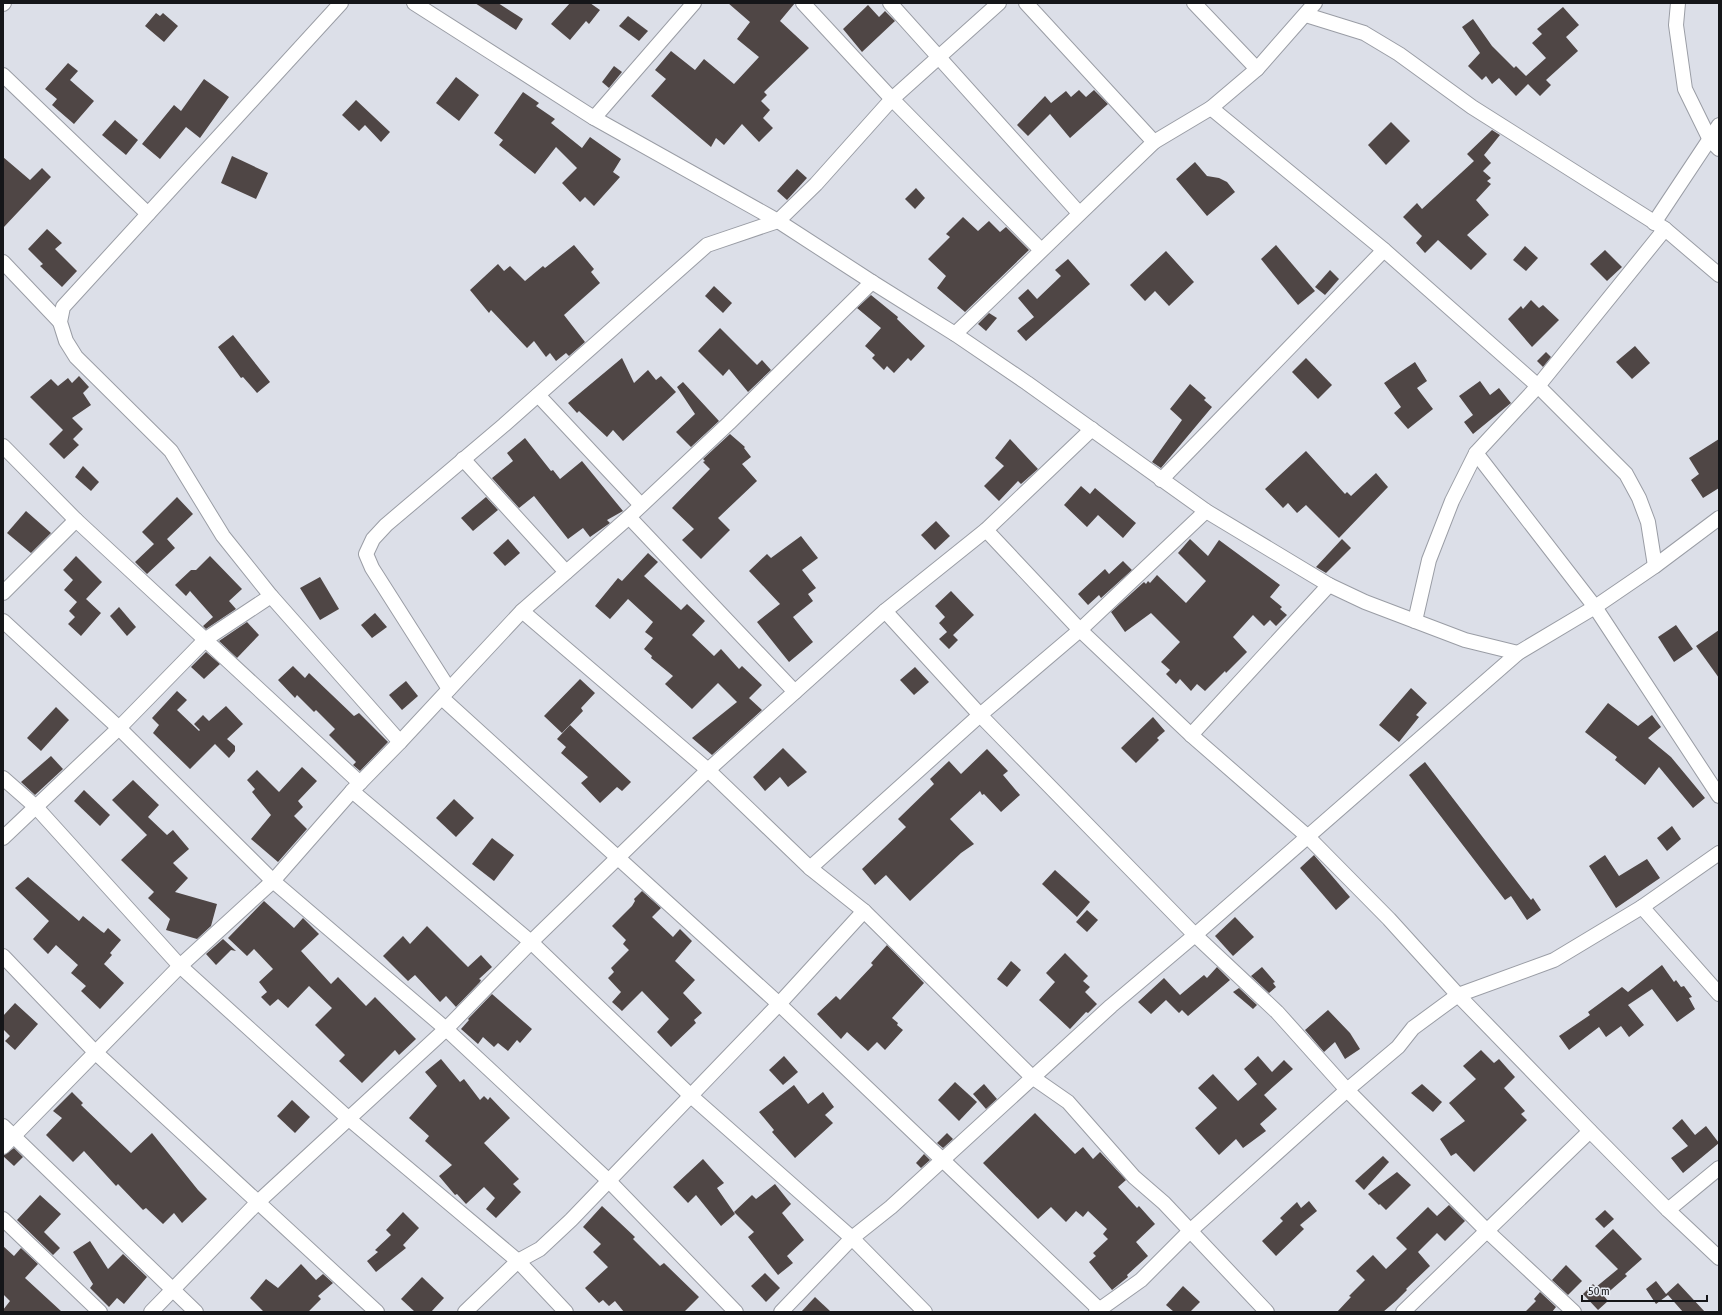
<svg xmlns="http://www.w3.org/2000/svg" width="1722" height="1315" font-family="'Asap Condensed',sans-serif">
<rect width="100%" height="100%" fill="#dcdfe8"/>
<g fill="#4f4645">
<polygon points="475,3 498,3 523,19 516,30"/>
<polygon points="570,3 590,3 600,10 589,24 586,21 570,40 551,24"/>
<polygon points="728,3 795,3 780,21 809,48 764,92 767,95 761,101 770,110 763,118 773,128 759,142 742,124 724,145 716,138 711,147 651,96 666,79 655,70 671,51 695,70 704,59 734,84 759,57 737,39 750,22"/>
<polygon points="868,5 879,17 885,11 895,21 862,52 843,29"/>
<polygon points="1563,7 1579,25 1566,37 1578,51 1546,80 1551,85 1540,96 1528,84 1516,96 1499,78 1492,84 1486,76 1482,80 1468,66 1480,53 1462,27 1473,19 1492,46 1514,68 1516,66 1526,76 1546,58 1532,43 1542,34 1537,29"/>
<polygon points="156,13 160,16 163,13 178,26 164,42 145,26"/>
<polygon points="628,16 648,31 639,41 619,26"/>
<polygon points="68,63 78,71 70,80 94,101 74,124 52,105 57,99 45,89"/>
<polygon points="614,66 622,72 609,88 602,82"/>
<polygon points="456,77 479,95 459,121 436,103"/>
<polygon points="204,79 229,97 200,138 186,127 160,159 142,144 174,105 181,111"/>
<polygon points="1079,90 1086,97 1094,90 1108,104 1070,138 1050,114 1028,136 1017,125 1045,96 1051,103 1066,91 1071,97"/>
<polygon points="523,92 539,103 536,106 555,119 551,123 582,148 590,137 621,159 613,172 620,177 594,206 585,197 580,202 562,183 577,168 556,147 535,174 499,145 503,140 494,133"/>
<polygon points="356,100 390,132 381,142 365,125 359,131 342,115"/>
<polygon points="115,120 138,140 126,155 102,135"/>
<polygon points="1391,122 1410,141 1386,165 1368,145"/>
<polygon points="1492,130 1500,135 1484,155 1491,163 1483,171 1491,178 1487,181 1491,184 1476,200 1489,215 1467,235 1487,254 1471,270 1438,240 1425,253 1416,243 1422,236 1403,217 1417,203 1422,209 1474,161 1467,154"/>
<polygon points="232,156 268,173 256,199 221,183"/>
<polygon points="3,157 30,180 42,168 51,177 3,228"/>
<polygon points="1195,162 1207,176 1219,178 1227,182 1235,192 1207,216 1176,179"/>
<polygon points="797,169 807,178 787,200 777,191"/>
<polygon points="916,188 925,198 915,209 905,199"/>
<polygon points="963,217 978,231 989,221 1000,232 1006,227 1029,250 965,312 937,288 946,276 928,259 950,237 946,234"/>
<polygon points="47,229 62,243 55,249 77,271 62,287 40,266 43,264 28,249"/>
<polygon points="574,245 594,269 591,272 600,283 564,315 585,342 569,356 566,353 556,361 550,353 546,357 534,341 527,348 491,310 489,313 470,290 498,264 504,271 510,266 525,281 543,266 545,268"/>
<polygon points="1276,245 1315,291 1298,305 1261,259"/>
<polygon points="1525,246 1538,258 1526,271 1513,260"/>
<polygon points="1605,250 1622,267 1607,281 1590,264"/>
<polygon points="1166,251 1194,282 1169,306 1155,291 1145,301 1130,285"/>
<polygon points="1068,259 1090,284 1026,341 1017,331 1034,317 1018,298 1028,289 1037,299 1061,276 1055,270"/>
<polygon points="1330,270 1339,279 1325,295 1315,287"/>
<polygon points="714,286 732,303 723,313 705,296"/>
<polygon points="871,295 898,317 897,319 925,346 911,361 908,358 894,373 887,366 884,370 872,358 875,355 865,346 881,328 857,308"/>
<polygon points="1531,300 1539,308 1543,305 1559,320 1532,347 1508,319 1521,306 1523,309"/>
<polygon points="989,313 997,318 986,331 978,324"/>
<polygon points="720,328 757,365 762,360 771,370 748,392 729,369 723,376 698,351"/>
<polygon points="233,335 270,382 257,393 243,377 241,378 218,347"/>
<polygon points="1635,346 1650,363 1632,379 1616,362"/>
<polygon points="1546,352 1551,357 1543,367 1537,361"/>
<polygon points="622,358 634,383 648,370 656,380 661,376 676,392 623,441 613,430 607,437 579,411 577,413 568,403"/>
<polygon points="1306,358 1332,385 1318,399 1292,372"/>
<polygon points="1415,362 1427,381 1417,388 1433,409 1408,429 1394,413 1401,407 1384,383"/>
<polygon points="79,376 89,387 83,393 91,405 72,418 83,429 73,439 79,445 64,459 49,444 63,430 30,397 51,379 58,386 68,378 72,383"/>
<polygon points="1480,381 1490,395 1499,388 1511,403 1473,434 1464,422 1473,415 1459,396"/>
<polygon points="683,382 719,421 691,447 676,432 695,414 677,387"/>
<polygon points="1190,384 1206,398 1204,400 1212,407 1161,468 1152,462 1182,420 1170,409"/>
<polygon points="730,434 745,447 744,448 751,457 742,464 757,481 718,518 730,530 701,559 682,540 694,529 672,508 710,469 703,462 705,461 703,459"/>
<polygon points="525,438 551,471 553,470 560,479 582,461 623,511 607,520 610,523 590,537 583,528 568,539 534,496 519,508 492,478 513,461 507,453"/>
<polygon points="1010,439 1038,469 1021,484 1018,481 999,501 984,486 1004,466 995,458"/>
<polygon points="1719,439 1719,488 1703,498 1691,480 1699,474 1689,458"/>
<polygon points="1306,451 1345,494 1347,492 1351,496 1376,473 1388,487 1339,538 1306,505 1297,513 1288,503 1283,508 1265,489"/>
<polygon points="83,466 99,482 91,491 75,477"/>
<polygon points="1081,486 1090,494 1095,488 1136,523 1123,538 1098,515 1087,527 1064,505"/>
<polygon points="177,497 193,514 167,539 175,548 147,574 135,562 154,544 142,532"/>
<polygon points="486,497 498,510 473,531 461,518"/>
<polygon points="26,511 51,533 31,553 7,533"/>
<polygon points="936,521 950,536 935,550 921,535"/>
<polygon points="801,536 818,558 802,570 816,588 808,594 813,601 793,617 813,642 789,662 757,622 780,604 749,571 767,554 771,558"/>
<polygon points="508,539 520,553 505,566 493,553"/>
<polygon points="1190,539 1208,556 1219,540 1280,585 1270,597 1282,607 1280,609 1287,615 1276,626 1270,620 1264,626 1253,615 1233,637 1247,652 1226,673 1225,671 1205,691 1197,684 1191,691 1180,679 1176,684 1166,674 1170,670 1161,662 1180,642 1151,613 1125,632 1111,612 1144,582 1146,584 1148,581 1150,583 1157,575 1186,603 1206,581 1178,553"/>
<polygon points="1342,539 1351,548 1326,573 1316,567"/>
<polygon points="648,553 658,562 644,576 681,610 687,604 705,621 692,635 714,656 721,649 739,669 742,666 762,685 749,698 762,710 712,755 692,738 737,702 718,683 692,709 665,684 673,676 651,658 652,656 644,649 653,638 645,632 653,622 628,599 610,619 595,606 618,578 622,581"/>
<polygon points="76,556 102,582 86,599 101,613 81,636 68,624 75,617 69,611 77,602 64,590 73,580 63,570"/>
<polygon points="210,556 242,589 229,601 236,609 206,629 203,626 213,617 190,591 186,596 175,585 191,570 196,570"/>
<polygon points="1123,561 1132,570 1101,598 1099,595 1088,605 1078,594 1105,569 1109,574"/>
<polygon points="320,577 339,609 320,620 300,588"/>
<polygon points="951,591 974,615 953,635 958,640 949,649 939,639 947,632 939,623 945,617 935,606"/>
<polygon points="119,607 136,627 127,636 110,616"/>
<polygon points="375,613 387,627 372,638 361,625"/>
<polygon points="247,622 259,635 237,658 219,641"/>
<polygon points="1676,625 1693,649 1674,662 1658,637"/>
<polygon points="1719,630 1719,678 1696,646"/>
<polygon points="206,652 220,664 204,679 191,667"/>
<polygon points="293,666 305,678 309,673 354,716 359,713 388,742 360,771 353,765 356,762 329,735 335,729 316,710 314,712 297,695 295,698 278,680"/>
<polygon points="915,667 929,682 914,695 900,680"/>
<polygon points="580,679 595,693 581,708 583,711 562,733 544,716"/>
<polygon points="406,681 418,696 402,710 389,695"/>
<polygon points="1411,688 1427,703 1416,715 1419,717 1399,742 1379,725"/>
<polygon points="177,691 187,700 177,710 199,731 200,730 194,724 203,715 209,721 226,706 243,724 227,739 235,746 235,751 229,758 215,744 190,769 153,733 159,725 152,718"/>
<polygon points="1608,703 1638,726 1652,715 1661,727 1648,738 1671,757 1705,798 1693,808 1659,767 1645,785 1615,760 1617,757 1585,732"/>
<polygon points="56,707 69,720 41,751 27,738"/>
<polygon points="1153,717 1165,731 1157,738 1159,740 1136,763 1121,748"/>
<polygon points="570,725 631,782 622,791 617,787 600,803 581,783 588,777 561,753 566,747 557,739"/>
<polygon points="783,748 807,772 788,787 780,777 765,791 753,777"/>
<polygon points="987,749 1008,771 1003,775 1020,795 1001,812 984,794 982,795 980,791 950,819 974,844 961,853 910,901 886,875 875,885 862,869 906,827 898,819 934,784 930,779 949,761 961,774"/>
<polygon points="51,756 63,769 35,795 21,782"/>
<polygon points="1425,762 1531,900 1533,898 1541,910 1527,920 1511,896 1505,900 1409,775"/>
<polygon points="302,767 317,781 298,801 303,807 294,816 307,829 278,862 251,839 271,815 252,792 255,789 247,780 257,770 279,792"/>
<polygon points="133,780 159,805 148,817 167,835 173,830 189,849 173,863 188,878 175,892 217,904 211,926 197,939 166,930 170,919 148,898 154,892 121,860 147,835 112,800"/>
<polygon points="84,790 110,815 100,826 74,801"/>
<polygon points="454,799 474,818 456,837 436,818"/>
<polygon points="1672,826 1681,839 1667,851 1657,838"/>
<polygon points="492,838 514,855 494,881 472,864"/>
<polygon points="1314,855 1350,897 1336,910 1300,868"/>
<polygon points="1605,855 1619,876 1647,859 1660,878 1616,908 1589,866"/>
<polygon points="1055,870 1090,902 1077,917 1042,884"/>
<polygon points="28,877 79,921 83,916 101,931 104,933 108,928 121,940 110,953 112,955 104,964 124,983 100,1009 81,991 86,986 71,973 78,965 56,945 48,954 33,939 49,921 15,888"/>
<polygon points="642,891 661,908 652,917 673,937 680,929 692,941 675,961 695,980 683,993 702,1013 694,1020 696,1023 671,1047 657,1032 669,1019 642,991 622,1011 612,1002 621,992 608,978 614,972 611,968 629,950 623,944 626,940 612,926 632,906 635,901 634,899"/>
<polygon points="264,901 294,928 303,918 319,934 301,951 331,984 338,977 366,1006 375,997 416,1039 399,1055 395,1050 362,1083 339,1061 345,1055 315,1025 332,1008 309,986 288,1008 278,999 270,1006 261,997 267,992 259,982 273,969 254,949 247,956 228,938"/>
<polygon points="1087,910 1098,920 1087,932 1076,922"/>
<polygon points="1235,917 1254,937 1233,956 1215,936"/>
<polygon points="427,926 468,967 481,955 492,967 479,979 481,980 480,982 456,1007 446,996 440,1002 415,975 408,981 383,956 403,936 410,944"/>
<polygon points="223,939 236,951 231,950 216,965 206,954"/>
<polygon points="887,945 924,983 892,1018 898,1023 897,1025 903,1030 885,1050 877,1042 868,1051 847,1032 841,1039 817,1014 836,996 840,1000 873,965 871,963"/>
<polygon points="1065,953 1088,976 1083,981 1090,987 1085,992 1097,1004 1088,1013 1086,1012 1070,1029 1039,1000 1055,982 1046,973"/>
<polygon points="1011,961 1021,970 1007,987 997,979"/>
<polygon points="1662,965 1674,982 1676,980 1681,987 1684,986 1692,997 1689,998 1695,1009 1677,1022 1652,989 1628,1005 1644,1025 1629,1037 1621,1026 1606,1037 1599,1027 1569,1050 1559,1036 1590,1015 1588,1012 1622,987 1628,992"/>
<polygon points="1217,967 1230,980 1188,1016 1182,1010 1179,1013 1166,1000 1151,1014 1138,1002 1164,978 1180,995 1204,975 1207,978"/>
<polygon points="1262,967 1275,982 1273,983 1276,987 1269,993 1251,976"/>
<polygon points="1239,988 1257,1005 1253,1009 1233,992"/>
<polygon points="492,994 532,1029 520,1043 517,1040 508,1051 498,1043 494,1047 483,1037 478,1044 461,1029 469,1020 468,1019"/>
<polygon points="15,1003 38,1024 15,1050 5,1041 10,1036 3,1029 3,1016"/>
<polygon points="1328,1010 1350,1033 1360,1049 1345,1059 1335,1042 1324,1052 1305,1030"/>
<polygon points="1481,1050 1494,1063 1499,1059 1515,1077 1504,1088 1525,1111 1521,1114 1527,1120 1474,1172 1456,1153 1451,1156 1440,1139 1465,1121 1449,1103 1476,1079 1463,1066"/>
<polygon points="784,1056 798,1072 783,1085 769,1070"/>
<polygon points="1258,1056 1272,1072 1284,1060 1293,1069 1264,1095 1277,1109 1260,1124 1266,1131 1243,1148 1236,1139 1219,1155 1195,1128 1217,1108 1198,1088 1213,1074 1238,1101 1257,1084 1244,1069"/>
<polygon points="441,1059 460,1082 464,1079 480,1100 484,1096 488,1100 490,1097 510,1118 484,1143 519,1179 513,1184 521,1192 496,1218 486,1209 495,1198 484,1187 466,1204 457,1194 455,1195 439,1176 452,1165 425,1141 429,1136 409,1118 437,1086 425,1072"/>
<polygon points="955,1082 977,1102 959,1121 938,1100"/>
<polygon points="984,1084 997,1099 986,1109 973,1094"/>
<polygon points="1422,1084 1442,1102 1433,1112 1411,1093"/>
<polygon points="794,1085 808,1104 823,1092 834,1107 825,1115 833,1123 795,1158 772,1132 774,1130 759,1112"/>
<polygon points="72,1092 83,1103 81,1105 131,1153 152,1133 198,1190 207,1199 182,1223 174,1213 163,1224 146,1208 143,1210 118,1184 116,1186 84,1151 73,1162 46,1135 62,1118 53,1111"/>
<polygon points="292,1100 310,1117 295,1133 277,1116"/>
<polygon points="1035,1113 1075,1154 1083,1147 1093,1159 1100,1152 1101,1153 1126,1180 1118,1187 1137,1208 1139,1206 1155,1224 1136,1242 1148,1256 1127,1275 1128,1277 1112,1290 1089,1262 1096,1256 1093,1253 1108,1239 1103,1234 1107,1229 1088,1211 1083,1217 1076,1211 1066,1222 1051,1207 1038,1219 983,1163"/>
<polygon points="1682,1119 1695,1135 1706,1126 1719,1143 1683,1173 1671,1158 1688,1146 1672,1128"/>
<polygon points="947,1133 953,1139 943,1148 937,1143"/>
<polygon points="14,1148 23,1157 14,1166 3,1156"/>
<polygon points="924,1154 930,1160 921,1168 916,1163"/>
<polygon points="1383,1156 1389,1162 1364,1190 1355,1181"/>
<polygon points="703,1159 724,1183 717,1188 735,1214 721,1226 696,1195 688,1203 673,1187"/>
<polygon points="1397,1172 1411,1185 1386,1210 1380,1204 1379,1205 1368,1194"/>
<polygon points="775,1184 791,1204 782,1213 804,1240 787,1256 793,1263 778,1275 748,1237 754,1232 734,1212 752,1195 756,1199"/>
<polygon points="40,1195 61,1214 44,1232 60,1248 53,1255 17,1220"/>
<polygon points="1309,1201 1317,1211 1300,1225 1304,1229 1276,1256 1262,1241 1283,1221 1280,1218 1297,1202 1301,1208"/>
<polygon points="1449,1205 1465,1221 1445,1241 1437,1233 1418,1252 1430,1266 1406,1289 1407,1290 1397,1300 1383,1312 1337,1312 1351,1297 1349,1296 1365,1280 1356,1271 1373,1255 1386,1269 1407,1249 1396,1238 1428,1207 1437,1216"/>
<polygon points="602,1206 635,1237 633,1239 660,1266 664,1263 699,1297 684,1312 624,1312 615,1301 609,1306 603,1300 599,1303 585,1288 608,1267 593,1252 601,1244 583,1227"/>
<polygon points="1605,1210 1614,1219 1604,1228 1595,1219"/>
<polygon points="403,1212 419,1228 403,1245 406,1248 376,1272 367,1261 378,1252 375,1250 391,1235 386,1230"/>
<polygon points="1613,1229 1642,1259 1625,1274 1627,1276 1604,1296 1608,1301 1598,1310 1583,1294 1593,1284 1596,1287 1618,1269 1595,1246"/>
<polygon points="90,1241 108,1269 123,1254 147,1277 124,1304 117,1298 109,1307 90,1288 93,1284 73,1252"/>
<polygon points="3,1246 14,1256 21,1248 38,1264 25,1278 62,1312 3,1312 3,1310 10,1301 3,1294"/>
<polygon points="301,1264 316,1280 323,1274 333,1283 318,1296 321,1299 308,1312 264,1312 250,1298 266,1279 278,1288"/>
<polygon points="1566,1265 1582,1281 1568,1295 1552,1280"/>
<polygon points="765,1273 780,1288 766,1302 751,1286"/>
<polygon points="422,1277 444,1298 431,1312 415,1312 401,1299"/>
<polygon points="1656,1281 1666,1294 1678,1283 1705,1312 1683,1312 1668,1295 1656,1304 1646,1289"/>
<polygon points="1183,1286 1200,1302 1190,1312 1174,1312 1166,1305"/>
<polygon points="1540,1292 1556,1307 1552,1312 1525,1312 1536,1301 1534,1299"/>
<polygon points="815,1297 831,1312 801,1312"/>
</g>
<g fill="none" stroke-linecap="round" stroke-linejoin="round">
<g stroke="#9a9da5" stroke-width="16">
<g id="street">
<polyline points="341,3 63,307 60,322 66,341 76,357 171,451 223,536 271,596 400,742"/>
<polyline points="414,3 594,118 778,221 872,282 955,334 1027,383 1206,511 1329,585 1365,602 1465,640 1518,653"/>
<polyline points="803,3 892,99 1041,250"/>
<polyline points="890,3 1079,213"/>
<polyline points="1026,3 1154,142"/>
<polyline points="1194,3 1257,69"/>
<polyline points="1678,3 1676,25 1685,89 1710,140 1719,149"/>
<polyline points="3,4 4,3"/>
<polyline points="1306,15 1364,33 1399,54 1472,107 1665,229 1719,275"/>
<polyline points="3,75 148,214"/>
<polyline points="1211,108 1384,250 1538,386 1626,474 1639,498 1648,522 1655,566"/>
<polyline points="594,118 694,3"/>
<polyline points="1654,223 1719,125"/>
<polyline points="3,262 60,322"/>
<polyline points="955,334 1154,142 1211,108 1257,69 1315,3"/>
<polyline points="538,395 641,505"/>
<polyline points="3,446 76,520 360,783"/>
<polyline points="1476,453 1595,607 1719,796"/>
<polyline points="463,459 566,572"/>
<polyline points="1161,480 1384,250"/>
<polyline points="629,517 795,692"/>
<polyline points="986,530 1080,630 1191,735 1307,836 1389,919 1458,995 1590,1131 1668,1210 1719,1258"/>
<polyline points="3,593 76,520"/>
<polyline points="522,611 708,770 810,868 864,911 1032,1077 1068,1102 1134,1177 1164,1203 1267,1312"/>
<polyline points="885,611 980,715 1195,935 1277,1012 1347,1090 1487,1231 1574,1312"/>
<polyline points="3,621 119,728 273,881 446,1029 609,1181 736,1312"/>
<polyline points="1415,621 1429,560 1452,501 1476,453 1538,386 1665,229"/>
<polyline points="449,689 372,568 366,554 373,539 386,525 504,425 707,245 778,221 816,184 892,99 999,3"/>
<polyline points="442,698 779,1004 1102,1312"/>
<polyline points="1191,735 1329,585"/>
<polyline points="3,778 36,807 180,966 349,1119 518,1261 566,1312"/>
<polyline points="352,791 531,942 691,1096 852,1238 925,1312"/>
<polyline points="3,838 119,728 206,639 271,596"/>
<polyline points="810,868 980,715 1080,630 1206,511"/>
<polyline points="1642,907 1719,994"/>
<polyline points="3,956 95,1052 377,1312"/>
<polyline points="3,1126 196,1312"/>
<polyline points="3,1147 180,966 273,881 352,791 400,742 522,611 629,517 729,423 872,282"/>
<polyline points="1668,1210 1719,1168"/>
<polyline points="3,1219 100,1312"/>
<polyline points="151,1312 258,1202 446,1029 531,942 708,770 885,611 986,530 1092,429"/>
<polyline points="465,1312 518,1261 540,1249 571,1220 779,1004 864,911"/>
<polyline points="781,1312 852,1238 891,1207 1111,1006 1195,935 1518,653 1595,607 1655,566 1719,518"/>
<polyline points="1096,1312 1141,1280 1190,1231 1347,1090 1398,1047 1413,1028 1458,995 1554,960 1642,907 1719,853"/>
<polyline points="1403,1312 1590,1131"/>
</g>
</g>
<use href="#street" stroke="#fff" stroke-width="14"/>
</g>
<rect width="1722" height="1315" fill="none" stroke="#151619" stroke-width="8"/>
<path d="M1582 1295v6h125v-6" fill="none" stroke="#151619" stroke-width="2"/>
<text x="1588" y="1295" font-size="12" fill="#151619" stroke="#e9edf5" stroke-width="3" paint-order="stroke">50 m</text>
</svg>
